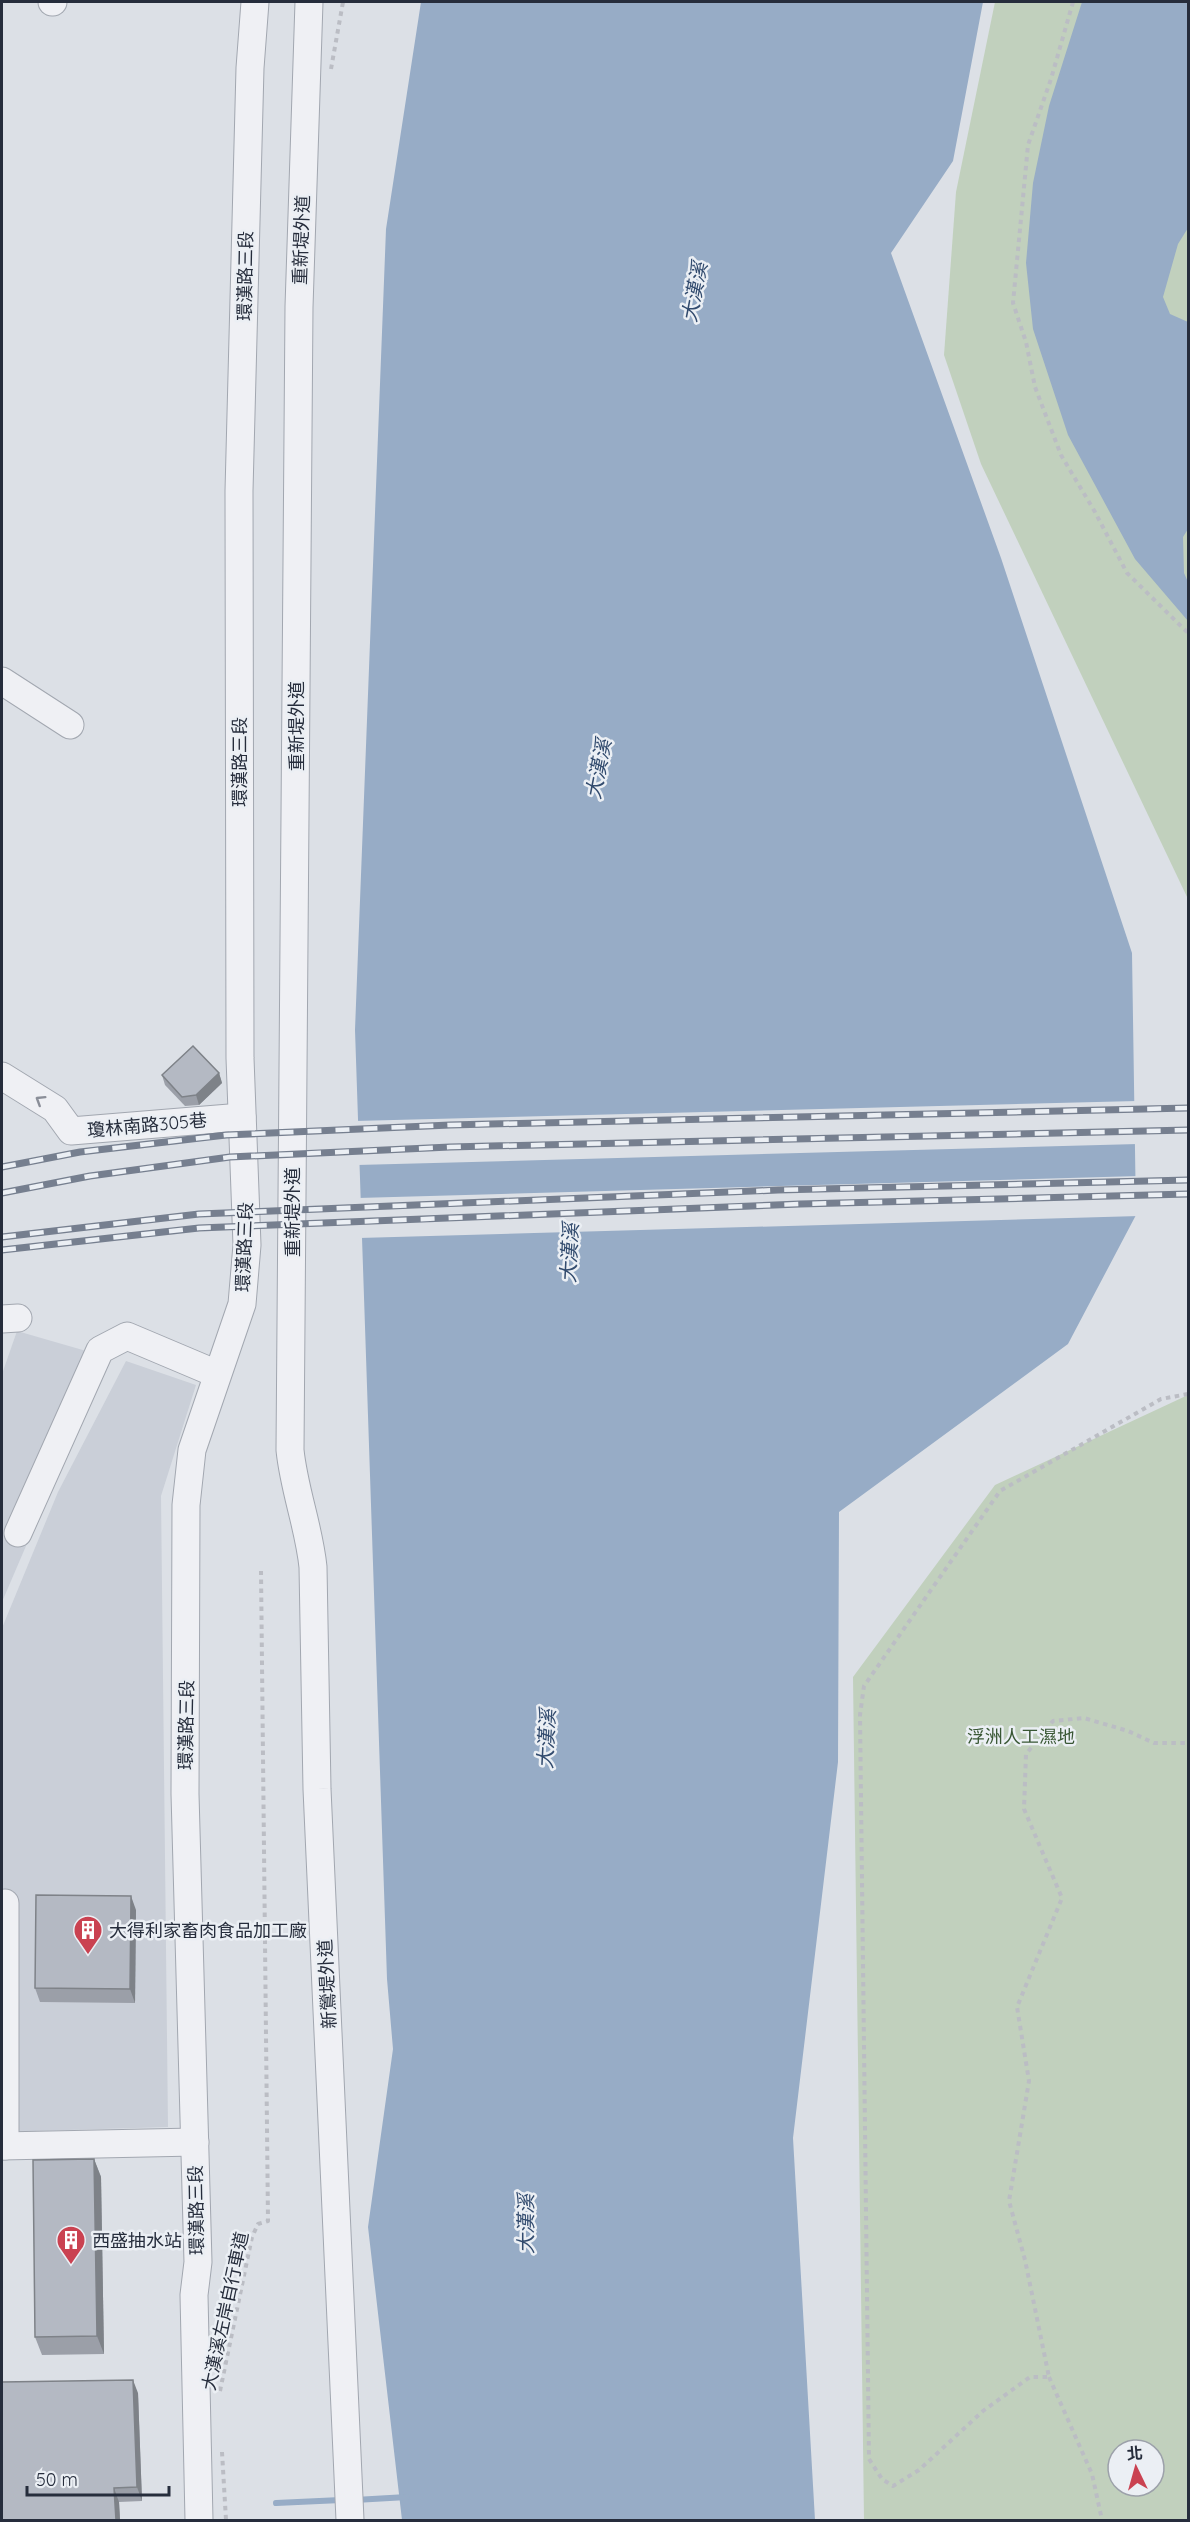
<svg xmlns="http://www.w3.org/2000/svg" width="1190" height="2522" font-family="Quicksand,'Noto Sans TC',sans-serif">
<rect width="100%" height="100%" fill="#dce0e6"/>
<g fill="#cacfd8">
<polygon points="17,1331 107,1357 2,1602 2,1374"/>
<polygon points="126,1361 196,1385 161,1496 168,2127 2,2132 2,1628 58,1492"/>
</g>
<g fill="#c1d0bd" fill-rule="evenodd">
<polygon points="995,2 1188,2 1188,899 981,464 944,355 956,192"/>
<path d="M 1188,1395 L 1188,2520 L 864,2520 L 853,1677 L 995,1485 ZM 1118,2450 L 1154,2450 L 1154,2486 L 1118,2486 Z"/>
</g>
<g fill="#97acc6">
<polygon points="421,2 983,2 953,161 891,253 1001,558 1132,953 1136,1215 1068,1344 839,1512 838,1762 793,2138 815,2520 402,2520 368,2227 393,2049 387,1979 355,1030 386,229"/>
<polygon points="1082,2 1188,2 1188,228 1178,244 1163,297 1170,314 1188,322 1188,529 1183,537 1184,573 1188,582 1188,621 1135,559 1068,435 1033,329 1026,263 1033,183 1049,106"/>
</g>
<g fill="#dce0e6">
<polygon points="1137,1101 1138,1144 357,1165 355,1121"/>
<polygon points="1139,1176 1139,1216 359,1238 358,1198"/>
</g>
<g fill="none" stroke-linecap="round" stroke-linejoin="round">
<g stroke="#97acc6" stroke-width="6">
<polyline points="355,2500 407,2497"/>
<polyline points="276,2503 341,2500"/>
</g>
<g stroke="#a2a7b0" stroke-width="29">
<g id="minor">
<polyline points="52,2 53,2"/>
<path d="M 309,2 L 299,307 L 290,1450 C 294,1490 309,1527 313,1567 L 317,1789 L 350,2520"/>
<polyline points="2,681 70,725"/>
<polyline points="2,1076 55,1109 71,1131 242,1117"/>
<polyline points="2,1319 18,1318"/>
<polyline points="18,1533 100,1350 127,1336 217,1374"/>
<polyline points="2,2146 195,2142"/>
<polyline points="5,2146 5,1903"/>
<polyline points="199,2520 194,2295 198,2262 185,1794 186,1505 192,1450 242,1304 247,1245 240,1058 239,491 250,68 255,2"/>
</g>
</g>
<g stroke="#bbbdc4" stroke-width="4" stroke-dasharray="4.5 4.5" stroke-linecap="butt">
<polyline points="1073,2 1051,79 1028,145 1013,303 1026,342 1035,387 1061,455 1095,512 1127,573 1188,633"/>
<polyline points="331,69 343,2"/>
<polyline points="1188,1394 1161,1399 1000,1491 864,1686 860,1715 869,2459 882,2479 893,2486 919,2470 983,2411 1030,2377 1049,2377 1025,2260 1009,2201 1029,2081 1017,2007 1062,1898 1024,1809 1026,1754 1053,1721 1084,1718 1128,1731 1154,1743 1188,1743"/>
<polyline points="1049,2377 1092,2474 1102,2520"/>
<polyline points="220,2391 252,2237 258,2224 268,2221 261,1571"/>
<polyline points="222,2452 226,2520"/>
</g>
<use href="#minor" stroke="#eff0f4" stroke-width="27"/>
<g stroke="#767f8f" stroke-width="7">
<g id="rail">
<polyline points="2,1167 80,1152 226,1135 450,1125 1188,1108"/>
<polyline points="2,1193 90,1176 230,1157 450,1147 1188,1130"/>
<polyline points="2,1237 199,1214 778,1190 1188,1180"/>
<polyline points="2,1250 199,1228 800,1204 1188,1194"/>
</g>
</g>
<use href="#rail" stroke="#ebeff4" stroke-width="4.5" stroke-dasharray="14" stroke-linecap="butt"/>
</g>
<g fill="#9b9fa8">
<polygon points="219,1073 222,1083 199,1105 185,1106 165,1085 162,1075"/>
<polygon points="136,1910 135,2003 40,2002 35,1988"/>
<polygon points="94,2159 101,2177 104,2354 42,2355 35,2337"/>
<polygon points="138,2393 142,2501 119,2502 120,2520 2,2520"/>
</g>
<g fill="#7e8288">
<polygon points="219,1073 222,1083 199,1105 196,1095"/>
<polygon points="131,1896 136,1910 135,2003 130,1989"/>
<polygon points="94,2159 101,2177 104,2354 97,2336"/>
<polygon points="133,2380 138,2393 142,2501 137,2487"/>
<polygon points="114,2488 119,2502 120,2520 116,2520"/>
</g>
<g fill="#b4b9c3" stroke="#7e8288" stroke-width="1.5">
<polygon points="193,1046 219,1073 196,1095 182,1097 162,1075"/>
<polygon points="36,1895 131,1896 130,1989 35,1988"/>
<polygon points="94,2159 97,2336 35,2337 33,2160"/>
<polygon points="133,2380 137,2487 114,2488 116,2520 2,2520 2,2382"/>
</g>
<defs><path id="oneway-chevron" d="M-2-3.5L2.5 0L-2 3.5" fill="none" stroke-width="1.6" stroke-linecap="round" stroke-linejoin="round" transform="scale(1.5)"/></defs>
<use stroke="#8a8e98" href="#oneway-chevron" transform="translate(40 1100) rotate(-148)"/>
<defs>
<g id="building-pin" transform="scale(1.5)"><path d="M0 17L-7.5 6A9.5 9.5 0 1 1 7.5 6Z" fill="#ca4251" stroke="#ebeff4"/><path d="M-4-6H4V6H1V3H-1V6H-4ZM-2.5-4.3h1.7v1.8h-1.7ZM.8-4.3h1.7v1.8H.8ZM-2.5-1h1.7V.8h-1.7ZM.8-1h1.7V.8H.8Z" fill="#fff"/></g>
</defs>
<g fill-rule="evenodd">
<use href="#building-pin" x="88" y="1930"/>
<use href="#building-pin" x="71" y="2240"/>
</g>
<g text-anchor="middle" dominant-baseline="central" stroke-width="5" stroke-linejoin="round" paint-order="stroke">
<g font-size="18" fill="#262d3c" stroke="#ebeff4">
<text transform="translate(301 240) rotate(-88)">重新堤外道</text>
<text transform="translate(245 276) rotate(-89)">環漢路三段</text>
<text transform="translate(296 726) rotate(-90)">重新堤外道</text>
<text transform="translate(239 762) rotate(-90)">環漢路三段</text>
<text transform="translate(147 1125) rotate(-5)">瓊林南路305巷</text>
<text transform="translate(292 1212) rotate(-90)">重新堤外道</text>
<text transform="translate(244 1247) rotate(-88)">環漢路三段</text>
<text transform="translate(186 1725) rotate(-89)">環漢路三段</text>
<text transform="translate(327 1984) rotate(-93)">新鶯堤外道</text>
<text transform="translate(196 2210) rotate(-91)">環漢路三段</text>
<text transform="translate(225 2311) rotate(-78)">大漢溪左岸自行車道</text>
</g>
<g font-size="18" fill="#395734" stroke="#ebeff4">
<text x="1021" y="1736">浮洲人工濕地</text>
</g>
<g font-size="18" fill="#262d3c" stroke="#ebeff4" text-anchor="start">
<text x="109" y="1930">大得利家畜肉食品加工廠</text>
<text x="92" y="2240">西盛抽水站</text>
</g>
<g font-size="20" font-style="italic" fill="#324b6e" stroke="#ebeff4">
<text transform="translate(694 292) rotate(-79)">大漢溪</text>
<text transform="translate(598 769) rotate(-79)">大漢溪</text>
<text transform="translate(569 1253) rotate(-87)">大漢溪</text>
<text transform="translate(546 1739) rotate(-87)">大漢溪</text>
<text transform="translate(525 2224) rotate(-90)">大漢溪</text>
</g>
</g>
<rect width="1190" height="2522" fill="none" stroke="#262d3c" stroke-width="6"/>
<g transform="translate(1136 2468) rotate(355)"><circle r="28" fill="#ebeff4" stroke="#9ca1aa" stroke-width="1.5"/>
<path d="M0-4.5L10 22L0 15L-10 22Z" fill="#ca4251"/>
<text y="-9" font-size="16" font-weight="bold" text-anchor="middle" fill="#262d3c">北</text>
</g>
<path d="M27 2486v9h142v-9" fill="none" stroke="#262d3c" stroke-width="3"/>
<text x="36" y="2486" font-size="18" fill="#262d3c" stroke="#ebeff4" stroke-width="4.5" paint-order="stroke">50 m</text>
</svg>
